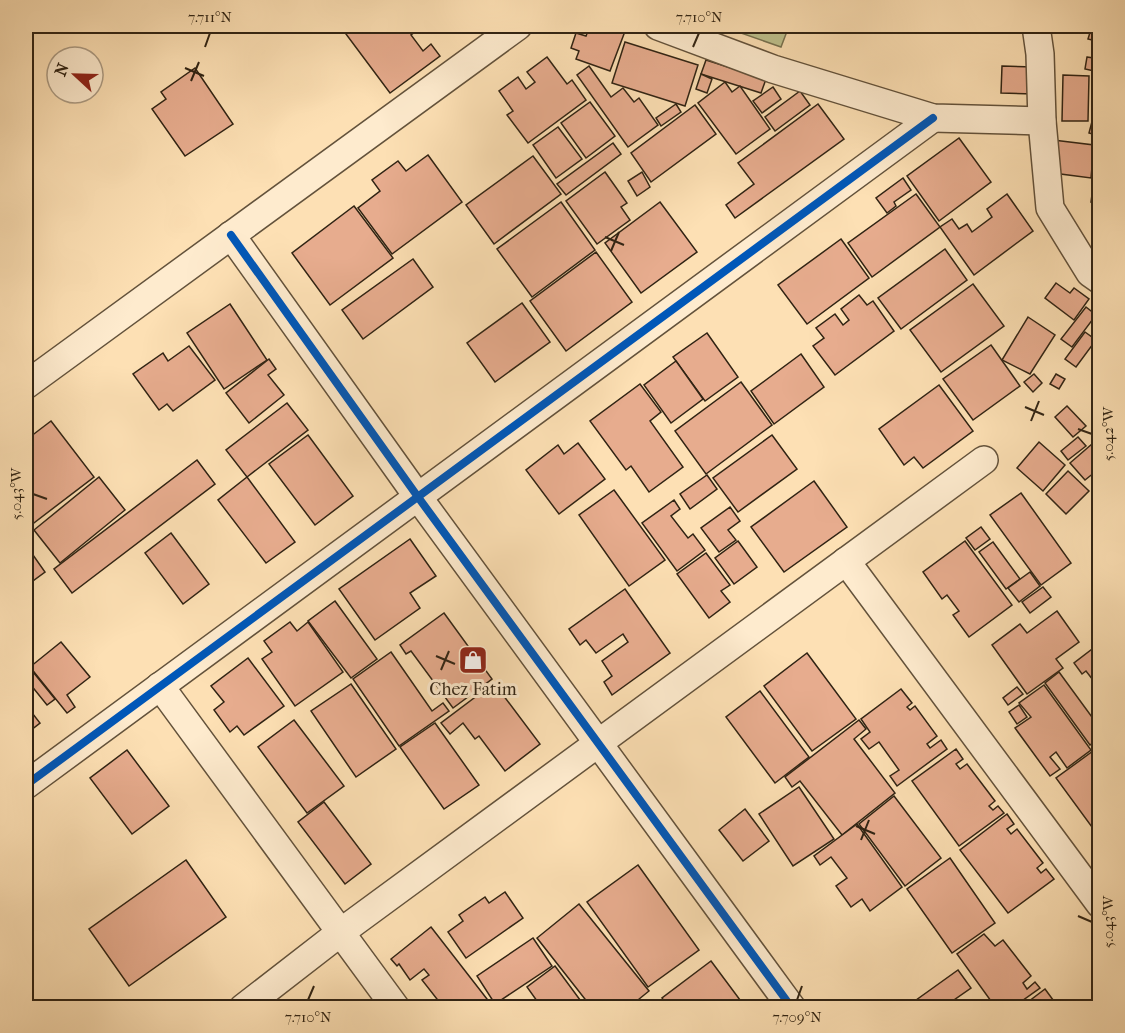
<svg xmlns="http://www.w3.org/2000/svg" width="1125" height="1033" font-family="'IM FELL French Canon',serif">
<rect width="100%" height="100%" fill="#fde0b4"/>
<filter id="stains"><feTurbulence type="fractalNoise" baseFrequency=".00333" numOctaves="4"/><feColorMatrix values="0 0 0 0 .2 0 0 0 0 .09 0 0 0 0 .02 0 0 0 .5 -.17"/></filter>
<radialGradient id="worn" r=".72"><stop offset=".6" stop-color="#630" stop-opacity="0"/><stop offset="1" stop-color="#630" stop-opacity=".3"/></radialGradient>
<polygon fill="#bec28e" stroke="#777250" stroke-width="1.5" points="721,26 789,26 781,47"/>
<g fill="#e7ac8e" stroke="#302313" stroke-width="1.5">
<polygon points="340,26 403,26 406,30 412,26 418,26 420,28 411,35 423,51 431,44 440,56 390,93"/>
<polygon points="590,26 627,26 610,71 576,59 579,51 571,48 576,33 586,36"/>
<polygon points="1054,26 1076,26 1076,28 1055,32"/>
<polygon points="1092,26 1100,26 1100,42 1088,39"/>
<polygon points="625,42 698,65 685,106 612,83"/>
<polygon points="547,57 567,84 572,80 586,100 528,143 507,115 513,111 499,91 518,77 526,89 535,82 527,72"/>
<polygon points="1087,57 1100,59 1099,72 1085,69"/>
<polygon points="706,60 766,79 761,93 701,74"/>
<polygon points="589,66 611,97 623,88 634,102 639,98 658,125 628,147 577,75"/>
<polygon points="1002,66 1034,67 1033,94 1001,93"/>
<polygon points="195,68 233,124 185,156 152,109 166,99 161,92"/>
<polygon points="701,74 712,79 707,93 696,89"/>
<polygon points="1063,75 1089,76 1088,121 1062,121"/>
<polygon points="725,82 732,92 740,86 770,129 736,154 698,103"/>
<polygon points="773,87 781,99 762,113 753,101"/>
<polygon points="800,91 810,105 775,131 765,117"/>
<polygon points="590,102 615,136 586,158 561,123"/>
<polygon points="676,104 681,112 661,126 656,118"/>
<polygon points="818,104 844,139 735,218 726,205 754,184 738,163"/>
<polygon points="695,105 716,134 651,182 631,153"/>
<polygon points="1094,114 1100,116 1100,136 1089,133"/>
<polygon points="558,127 582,159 556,178 533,145"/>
<polygon points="959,138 991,182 939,221 907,176"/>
<polygon points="1053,140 1094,145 1091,178 1053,173"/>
<polygon points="613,143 621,154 566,195 557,184"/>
<polygon points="428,155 462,202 392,254 358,208 380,191 372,180 398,161 406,171"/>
<polygon points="533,156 561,194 494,244 466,205"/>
<polygon points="605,172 627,203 621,207 630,220 597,244 566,201"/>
<polygon points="642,172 650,187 637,196 628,181"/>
<polygon points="903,178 911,190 894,202 896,206 887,213 876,198"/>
<polygon points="1093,187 1100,188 1100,227 1095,227 1099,203 1091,202"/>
<polygon points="916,194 940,227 872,277 848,243"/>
<polygon points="1007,194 1033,231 974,275 940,227 952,219 959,229 967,224 972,232 992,217 987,209"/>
<polygon points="561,202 595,250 532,297 497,249"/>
<polygon points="660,202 697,252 641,293 605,243"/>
<polygon points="354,206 393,258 330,305 292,253"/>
<polygon points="841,239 869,278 807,324 778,285"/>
<polygon points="945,249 967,280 901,329 878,298"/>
<polygon points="596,252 632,302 566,351 530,301"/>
<polygon points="413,259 433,287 363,339 342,310"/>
<polygon points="1056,283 1070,293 1074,288 1089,299 1074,320 1045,298"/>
<polygon points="973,284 1004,326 941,372 910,330"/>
<polygon points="859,295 867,305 873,301 894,331 835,375 813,346 824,338 816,328 835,314 843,325 849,320 841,309"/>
<polygon points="522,303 550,342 495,382 467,343"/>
<polygon points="230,304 267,360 224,389 187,333"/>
<polygon points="1086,307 1096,315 1072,347 1061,339"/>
<polygon points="1028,317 1055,335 1030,374 1002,360"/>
<polygon points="1085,332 1096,340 1076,367 1065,359"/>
<polygon points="707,333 738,377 705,401 673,357"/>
<polygon points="991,345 1020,386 973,420 943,379"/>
<polygon points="189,346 215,380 173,411 167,404 159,410 133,374 163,353 168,361"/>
<polygon points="801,354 824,387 774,424 751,391"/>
<polygon points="269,359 276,369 268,375 284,395 249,423 226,393"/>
<polygon points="676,361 703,399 671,423 644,385"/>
<polygon points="1034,374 1042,383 1033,392 1024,382"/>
<polygon points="1056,374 1065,379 1059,389 1050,384"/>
<polygon points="741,382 772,425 706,474 675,431"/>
<polygon points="640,384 661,412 650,421 683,467 649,492 631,466 626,470 590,421"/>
<polygon points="939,385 973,431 923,468 914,457 904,465 879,429"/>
<polygon points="287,403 308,430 247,477 226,450"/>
<polygon points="1067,406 1086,426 1073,437 1055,417"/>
<polygon points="51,421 94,477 26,529 26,440"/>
<polygon points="308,435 353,496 315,525 269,464"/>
<polygon points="772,435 797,469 738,512 713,478"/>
<polygon points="1078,437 1086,446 1068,460 1061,451"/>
<polygon points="1039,442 1065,465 1043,491 1017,468"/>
<polygon points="578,443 605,479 559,514 526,470 558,445 564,454"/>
<polygon points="1092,444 1100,452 1100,468 1085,480 1070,463"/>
<polygon points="197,460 215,484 72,593 54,569"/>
<polygon points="1068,471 1089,491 1066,514 1046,494"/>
<polygon points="707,475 717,489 690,509 680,494"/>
<polygon points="99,477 125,510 60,563 34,530"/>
<polygon points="247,477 295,542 266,563 218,500"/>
<polygon points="814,481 847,527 784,572 751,527"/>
<polygon points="614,490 665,560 629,586 579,515"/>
<polygon points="1021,493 1071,563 1041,585 990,515"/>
<polygon points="674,500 680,509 671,516 688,538 693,534 705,550 677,571 642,523"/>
<polygon points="730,507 740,521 728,530 736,540 719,552 701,528"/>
<polygon points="981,527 990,539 975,550 966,538"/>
<polygon points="171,533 209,584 183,604 145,553"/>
<polygon points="410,539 436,576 410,593 420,608 375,640 339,589"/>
<polygon points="738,541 757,567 734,584 715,558"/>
<polygon points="965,541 1012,605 969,637 953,615 959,611 947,595 942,599 923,572"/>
<polygon points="993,542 1020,579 1006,589 979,552"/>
<polygon points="26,545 45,572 26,586"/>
<polygon points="706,553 730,585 721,591 730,602 709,618 677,574"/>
<polygon points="1030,572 1040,586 1019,602 1008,588"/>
<polygon points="1043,587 1051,597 1030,613 1022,602"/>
<polygon points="625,589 670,653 612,695 604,682 612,676 602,661 628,642 623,634 596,653 586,640 580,645 569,629"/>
<polygon points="335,601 377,659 351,678 308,621"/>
<polygon points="1057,611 1079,642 1056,659 1063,668 1027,694 992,645 1020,624 1027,633"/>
<polygon points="444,613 492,679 453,708 411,651 406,654 400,645"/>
<polygon points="290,622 297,631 308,622 343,672 295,706 262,659 272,652 264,641"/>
<polygon points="61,642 90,677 67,695 75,707 67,713 30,667"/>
<polygon points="1100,643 1100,689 1086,671 1082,674 1074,663"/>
<polygon points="391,652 432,711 443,703 449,711 399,746 353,679"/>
<polygon points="807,653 856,719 812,751 764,686"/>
<polygon points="248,658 284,706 244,735 237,726 230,732 214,710 224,702 211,686"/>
<polygon points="29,667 55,699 47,705 26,679 26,670"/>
<polygon points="1059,672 1100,728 1100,739 1090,745 1045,683"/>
<polygon points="494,683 540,744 505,771 479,736 475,739 463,723 450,734 441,723"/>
<polygon points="351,684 396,749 356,777 311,711"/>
<polygon points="1044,685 1091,750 1067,768 1056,752 1050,757 1060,769 1050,776 1015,728 1031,717 1019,703"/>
<polygon points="1017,687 1023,694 1008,705 1003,698"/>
<polygon points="901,689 912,703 907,707 910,710 915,706 937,736 927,744 930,748 941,740 947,749 897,786 890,776 899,770 879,742 869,749 861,739 870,732 861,719"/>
<polygon points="760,691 809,757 775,783 726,717"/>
<polygon points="26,699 32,707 29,709 40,723 26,734"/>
<polygon points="1019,705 1027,717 1017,724 1009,712"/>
<polygon points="294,720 344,786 307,813 258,747"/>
<polygon points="859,720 866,729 854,739 895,793 842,835 800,781 792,787 785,777"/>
<polygon points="435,723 479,785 444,809 400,747"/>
<polygon points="956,749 963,759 956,764 960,769 967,764 995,801 989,806 993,810 998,806 1004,813 959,846 912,781"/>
<polygon points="127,750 169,806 132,834 90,778"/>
<polygon points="1093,751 1100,760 1100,838 1056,778"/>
<polygon points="799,787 834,839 793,866 759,814"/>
<polygon points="894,796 941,858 905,886 859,824"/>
<polygon points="324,802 371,864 345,884 298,822"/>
<polygon points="745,809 769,841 743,861 719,830"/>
<polygon points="1007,814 1014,824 1007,829 1011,834 1017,829 1043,863 1037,868 1041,873 1046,869 1054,879 1008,913 960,850"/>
<polygon points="857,824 902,887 870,911 862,899 851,907 836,886 847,878 831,857 820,865 814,856"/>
<polygon points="950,858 995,923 952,953 907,889"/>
<polygon points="186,860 226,917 129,986 89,929"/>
<polygon points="638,865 699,950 648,987 587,902"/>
<polygon points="505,892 523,918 466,958 448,932 463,921 459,915 485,897 489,903"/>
<polygon points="579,904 649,991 628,1008 592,1008 537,938"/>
<polygon points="431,927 494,1008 444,1008 422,980 429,975 424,969 410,980 399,964 397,966 391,959"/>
<polygon points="984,934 995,946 1003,940 1031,976 1023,983 1027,989 1035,982 1040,988 1012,1008 996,1008 957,954"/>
<polygon points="533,938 552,966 495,1004 477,976"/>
<polygon points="711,961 746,1008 669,1008 662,998"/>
<polygon points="555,966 586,1008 542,1008 527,987"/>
<polygon points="958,970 971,988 954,1000 959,1008 905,1008"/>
<polygon points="1045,989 1059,1008 1020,1008"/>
</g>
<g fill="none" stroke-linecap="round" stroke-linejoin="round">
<g stroke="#63523b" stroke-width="30">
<g id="street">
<polyline points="658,26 773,69 933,118 1042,121"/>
<polyline points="1036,26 1040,54 1042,121 1050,208 1090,273 1100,280"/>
<polyline points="231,235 418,497 792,1008"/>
<polyline points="26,385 518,26"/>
<polyline points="846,561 1100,904"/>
<polyline points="160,686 396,1008"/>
<polyline points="26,785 933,118"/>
<polyline points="243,1008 341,932 984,460"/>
</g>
</g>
<use href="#street" stroke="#feebce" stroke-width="27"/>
<g stroke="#feebce" stroke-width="11">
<g id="cycleway">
<polyline points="231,235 418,497 792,1008"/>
<polyline points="26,785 933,118"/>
</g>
</g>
<use href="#cycleway" stroke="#0057b8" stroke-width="8"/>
</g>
<path fill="none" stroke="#302313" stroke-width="2" d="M 205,47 L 210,33M 693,47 L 699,33M 185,68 L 204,76M 191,81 L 199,62M 605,237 L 624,245M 611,251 L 619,232M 1025,407 L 1044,415M 1031,421 L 1039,401M 1078,429 L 1092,434M 33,494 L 47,499M 436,656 L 455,664M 441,670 L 449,651M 856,826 L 875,834M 861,840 L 869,820M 1078,916 L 1092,922M 308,1000 L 314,986M 797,1000 L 802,986"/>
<defs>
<g id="shop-square" transform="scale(1.5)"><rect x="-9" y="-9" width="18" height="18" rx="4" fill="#8f2418" stroke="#feebce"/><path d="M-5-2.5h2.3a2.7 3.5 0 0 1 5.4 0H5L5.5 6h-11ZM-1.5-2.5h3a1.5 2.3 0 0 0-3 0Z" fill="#fff"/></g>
</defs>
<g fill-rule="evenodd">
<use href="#shop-square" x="473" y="660"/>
</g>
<g text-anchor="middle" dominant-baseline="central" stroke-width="6" stroke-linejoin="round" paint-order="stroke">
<g font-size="18" fill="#302313" stroke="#feebce">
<text x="473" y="689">Chez Fatim</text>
</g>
</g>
<rect width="1125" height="1033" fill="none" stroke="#fde0b4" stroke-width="66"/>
<g transform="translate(75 75) rotate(292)"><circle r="28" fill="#feebce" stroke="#ac9b83" stroke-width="1.5"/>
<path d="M0-4.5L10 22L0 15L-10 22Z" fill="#8f2418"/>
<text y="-9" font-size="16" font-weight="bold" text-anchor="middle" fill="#302313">N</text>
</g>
<rect x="33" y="33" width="1059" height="967" fill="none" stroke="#302313" stroke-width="2"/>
<g font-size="15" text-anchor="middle" fill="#302313">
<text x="210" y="22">7.711°N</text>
<text x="699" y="22">7.710°N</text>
<text transform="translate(1108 434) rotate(-90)" y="5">5.042°W</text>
<text transform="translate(16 494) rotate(-90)" y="5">5.043°W</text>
<text transform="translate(1108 922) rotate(-90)" y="5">5.043°W</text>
<text x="308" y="1022">7.710°N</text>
<text x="797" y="1022">7.709°N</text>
</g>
<rect width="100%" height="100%" filter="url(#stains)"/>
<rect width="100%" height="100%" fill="url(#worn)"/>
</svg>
